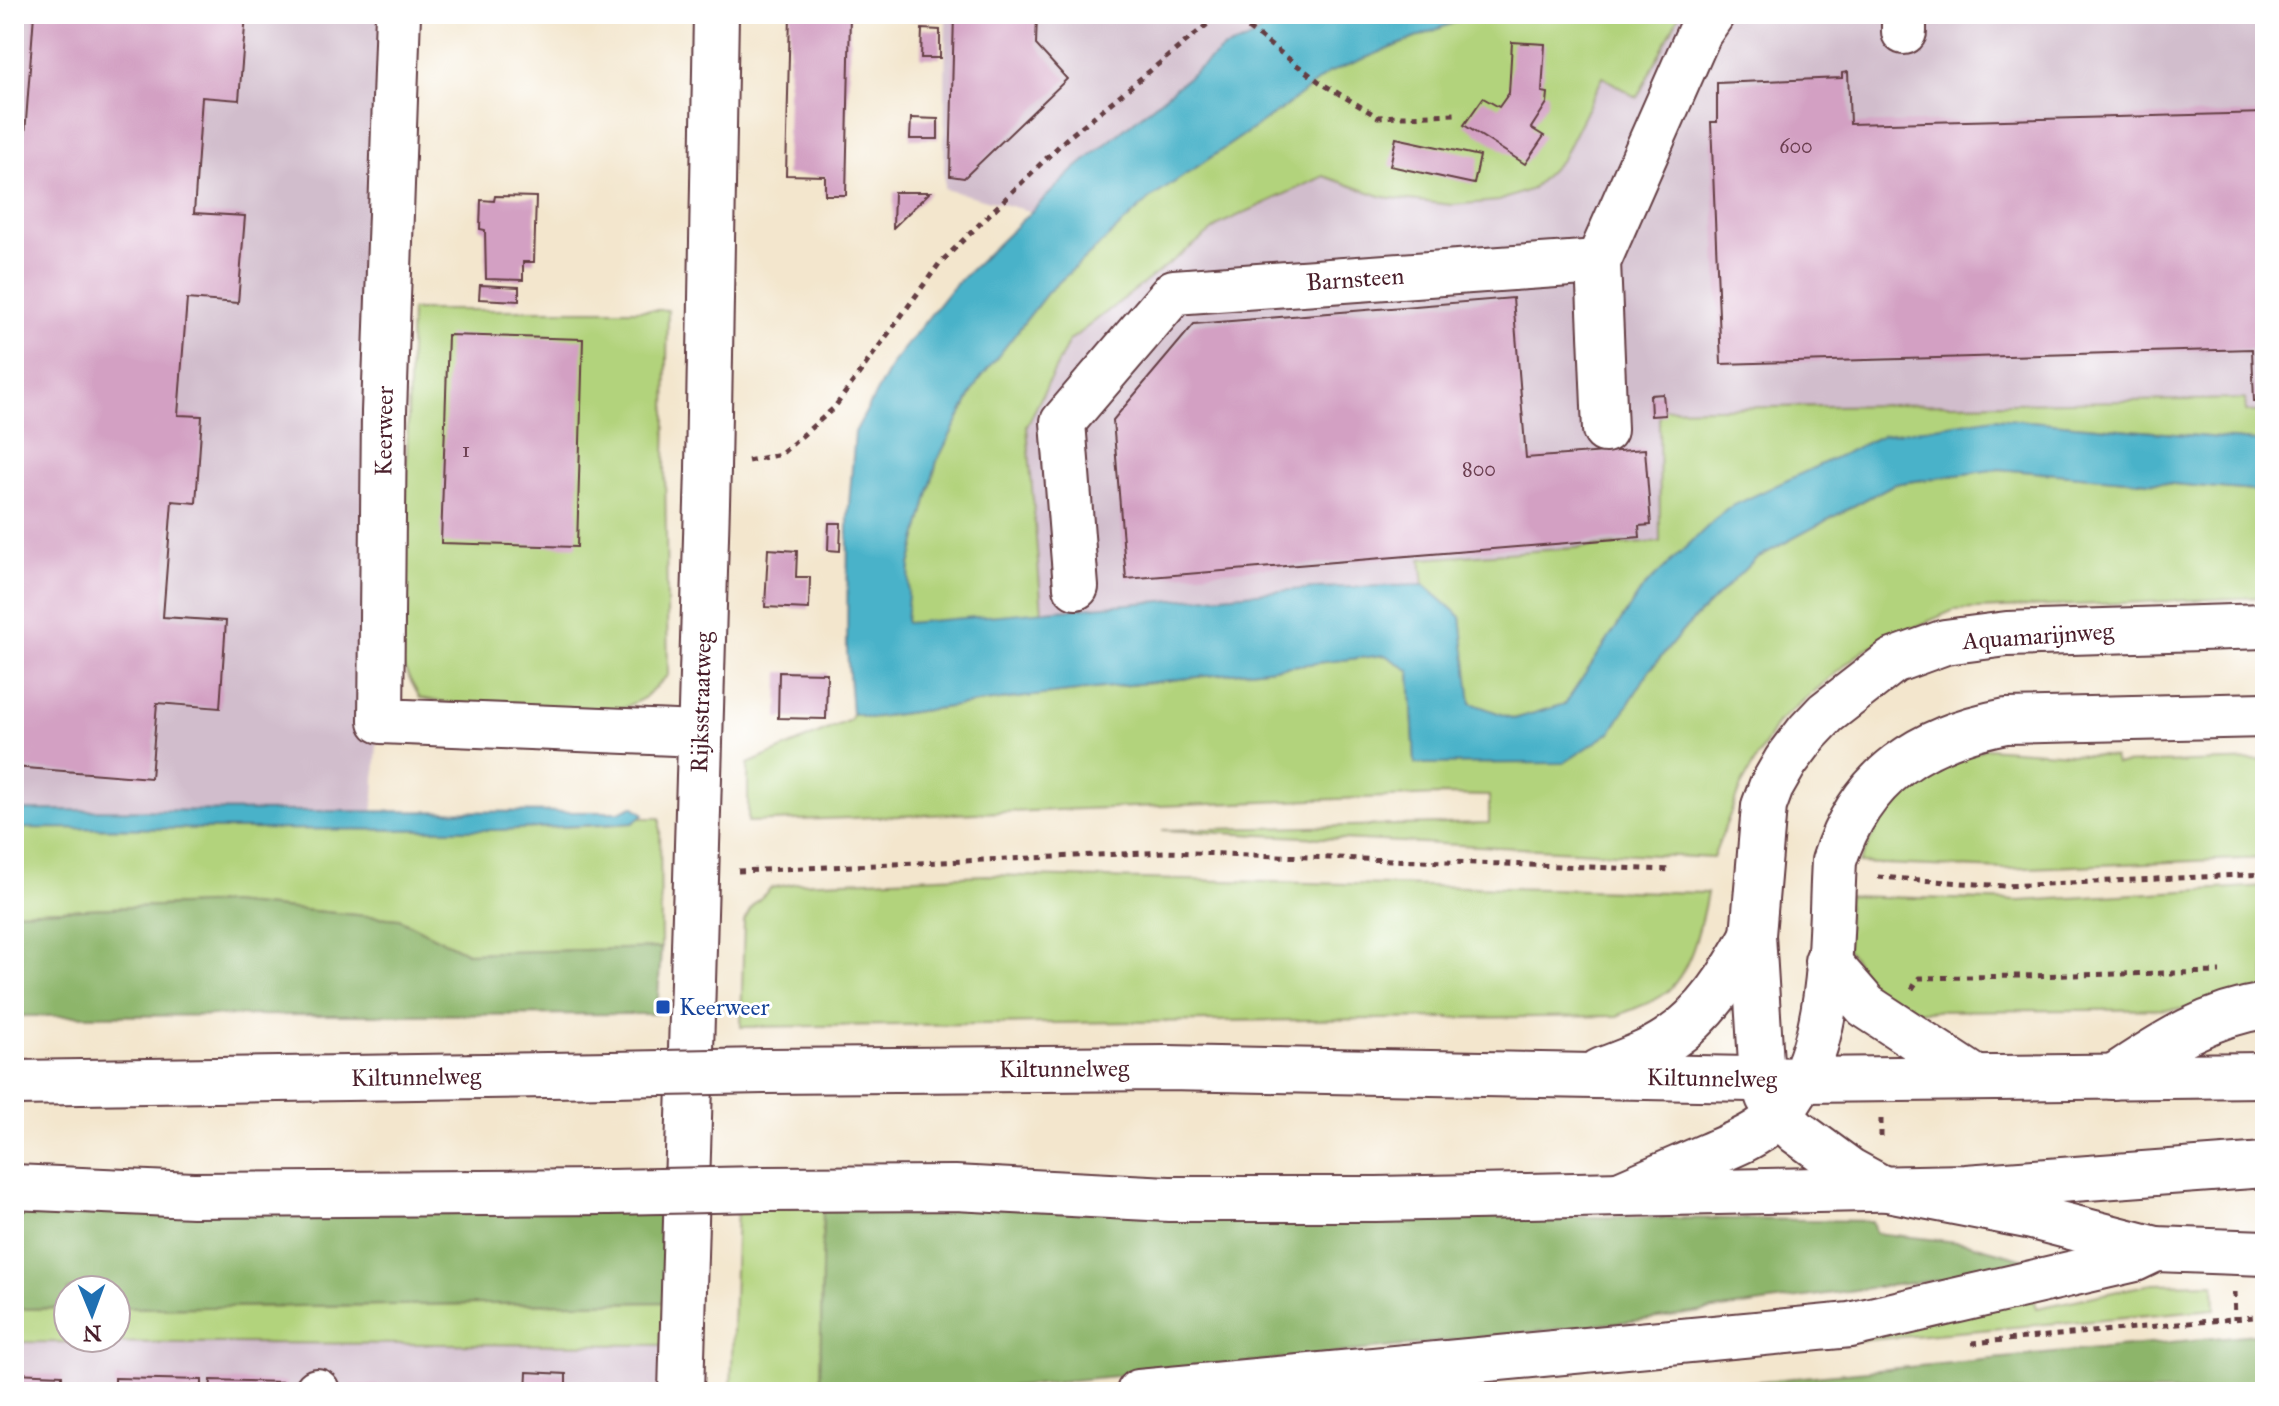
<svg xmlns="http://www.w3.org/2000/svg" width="2279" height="1406" font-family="'IM FELL Great Primer',serif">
<rect width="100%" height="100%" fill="#fff"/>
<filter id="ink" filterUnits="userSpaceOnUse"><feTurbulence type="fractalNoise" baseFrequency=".0125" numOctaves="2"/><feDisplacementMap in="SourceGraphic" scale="16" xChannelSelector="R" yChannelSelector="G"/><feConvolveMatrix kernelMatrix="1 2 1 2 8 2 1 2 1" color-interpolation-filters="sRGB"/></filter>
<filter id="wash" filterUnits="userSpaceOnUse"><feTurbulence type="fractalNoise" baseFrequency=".006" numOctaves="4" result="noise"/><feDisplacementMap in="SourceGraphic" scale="32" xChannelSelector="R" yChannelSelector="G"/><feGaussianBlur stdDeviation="1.8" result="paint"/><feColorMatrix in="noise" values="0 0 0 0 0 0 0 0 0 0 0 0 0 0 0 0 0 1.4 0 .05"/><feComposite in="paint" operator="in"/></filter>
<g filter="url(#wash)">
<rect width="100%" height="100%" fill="#f3e6cd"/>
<g fill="#d1bdcc">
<polygon points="14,14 416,14 373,816 14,816"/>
<polygon points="946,14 2265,14 2265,414 2026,420 1660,577 887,638 1056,218 944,189"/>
<polygon points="14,1342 666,1345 663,1392 14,1392"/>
</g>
<g fill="#b2d37b" stroke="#7e7953" stroke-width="2">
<polygon points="1475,14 1680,14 1637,98 1603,77 1562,159 1532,189 1499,201 1452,205 1383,197 1324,176 1222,223 1069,341 1027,426 1042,612 905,624 910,565 937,461 977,383 1048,292 1150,199 1286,106 1328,73"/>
<polygon points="411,310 668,310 665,466 668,675 644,698 620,710 449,703 420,698 401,663"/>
<polygon points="2245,399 2246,412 2265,412 2265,442 1995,418 1678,556 1643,588 1565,704 1514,719 1470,703 1461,617 1424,585 1421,559 1660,542 1659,409"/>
<polygon points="1999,469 2265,492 2265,597 1954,610 1863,650 1777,723 1741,786 1713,858 1162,830 1489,823 1489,796 1440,795 748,822 748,764 850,720 852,713 871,718 992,701 1385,655 1410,671 1415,763 1440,762 1611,732 1649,671 1686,627 1755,559 1894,484"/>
<polygon points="1986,748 2114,757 2116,764 2265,760 2265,858 2005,869 1859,863 1884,813 1936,769"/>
<polygon points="639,818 660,818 661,948 467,953 399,919 229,903 14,912 14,828 498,830 605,825 633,823"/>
<path d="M 986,875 L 1707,893 C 1700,927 1692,972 1663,995 C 1650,1004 1631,1009 1617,1016 L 741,1027 L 744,921 L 753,905 L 771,888 L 797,883 Z"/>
<polygon points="2265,886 2265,998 2214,1009 1920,1011 1880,997 1847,949 1848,896 2021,901"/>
<polygon points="737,1206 823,1206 820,1392 731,1392"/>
<polygon points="2214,1283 2215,1309 1655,1359 2033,1295 2037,1308 2151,1284"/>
<polygon points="666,1302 666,1345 14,1342 14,1309 68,1308 68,1338 116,1338 116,1308"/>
</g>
<g fill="#8db56b" stroke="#6c6a4b" stroke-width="2">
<polygon points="229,903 399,919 467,953 661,948 657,1014 14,1016 14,912"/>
<polygon points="664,1205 666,1302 116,1308 116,1290 68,1290 68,1308 14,1309 14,1208"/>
<polygon points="823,1206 1872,1221 1875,1233 1966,1243 2025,1259 2027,1270 1869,1288 1651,1319 1209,1367 949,1392 820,1392"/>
<polygon points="2265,1333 2265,1392 1646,1392"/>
</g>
<g fill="#4ab2c9" stroke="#4a687a" stroke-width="2">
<polygon points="1285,14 1475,14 1328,73 1286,106 1150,199 1048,292 977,383 937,461 910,565 906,623 1314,588 1424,585 1461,617 1471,703 1514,719 1565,704 1643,588 1726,509 1883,435 1995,418 2265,442 2265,492 1999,469 1894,484 1755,559 1686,627 1649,671 1611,732 1564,763 1415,764 1410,671 1385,655 992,701 870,718 852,713 847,650 848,517 855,432 893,362 951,289 1075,169 1223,49 1246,41"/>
<polygon points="633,806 644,814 633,823 498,830 14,828 14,810 619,812"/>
</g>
<g id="blocks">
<g fill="#d3a0c3">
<polygon points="34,14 246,14 239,100 202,97 194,213 245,216 238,303 187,299 178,415 202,416 196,503 172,501 163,617 226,621 220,708 157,703 151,778 14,767 14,282"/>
<polygon points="790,14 850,14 846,195 825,195 825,176 786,175"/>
<polygon points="904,14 941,14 941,21 904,20"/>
<polygon points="954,14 1037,14 1036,45 1067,79 964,178 950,176"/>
<polygon points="922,29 940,30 940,58 921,58"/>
<polygon points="1512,42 1545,44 1542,92 1548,93 1547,103 1531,128 1544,136 1525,164 1464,125 1483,98 1499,107 1509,93"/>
<polygon points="1848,72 1850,124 2265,113 2265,394 2259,394 2260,401 2254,401 2252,349 1721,364 1711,122 1717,122 1717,83 1842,78 1842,73"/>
<polygon points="911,118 938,119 938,139 910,139"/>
<polygon points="1396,138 1480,156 1474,184 1390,166"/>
<polygon points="894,192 930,192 893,228"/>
<polygon points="495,196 536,197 534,262 523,262 523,280 486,279 485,230 480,229 481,200 494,201"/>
<polygon points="480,285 519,287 519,301 479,299"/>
<polygon points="1513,298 1526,458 1645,449 1651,525 1639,526 1640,537 1126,579 1113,420 1194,324"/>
<polygon points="448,335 583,339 577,547 441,543"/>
<polygon points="1663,394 1665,415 1651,416 1650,395"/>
<polygon points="829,523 841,523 840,551 828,550"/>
<polygon points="768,549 797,551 796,577 810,577 809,609 765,607"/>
<polygon points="779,672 827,673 826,719 778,718"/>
<polygon points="527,1372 566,1374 566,1392 526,1392"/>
<polygon points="14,1373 62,1375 62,1392 14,1392"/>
<polygon points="115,1378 202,1380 202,1392 115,1392"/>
<polygon points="211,1380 286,1382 286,1392 210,1392"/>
<polygon points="349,1384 425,1386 424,1392 349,1392"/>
</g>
</g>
</g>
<g filter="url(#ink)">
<use href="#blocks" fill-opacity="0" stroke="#633d43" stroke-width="2"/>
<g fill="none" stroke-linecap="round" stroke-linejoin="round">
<g stroke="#633d43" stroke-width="48">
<g id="minor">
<polyline points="398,14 384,412 381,721 699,734"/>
<polyline points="1904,32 1904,14"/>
<polyline points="1605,430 1598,262 1699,33 1712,14"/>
<path id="s1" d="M 1076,587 L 1063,422 L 1174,292 L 1598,262"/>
<polyline points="2265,626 2007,634 1945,642 1893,661 1826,713 1808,732 1786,761 1771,787 1764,806 1753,935 1762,1079 1768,1097 1779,1115 1797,1132 1849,1170 1882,1188 2032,1217 2156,1249 2265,1253"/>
<path d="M 2113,1077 C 2162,1045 2205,1015 2265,1006"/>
<path d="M 1619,1194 C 1649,1181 1679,1168 1709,1155 C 1727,1147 1747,1140 1763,1128 C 1837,1073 1829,944 1834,861 C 1861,775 1922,737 2006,721 L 2265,715"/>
<polyline points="317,1392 317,1391"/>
<path id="s2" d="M 681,1392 L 708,469 L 716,14"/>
<polyline points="1139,1392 1850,1325 2135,1259 2156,1249"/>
</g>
</g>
<g stroke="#633d43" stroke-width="48">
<g id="major">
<polyline points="1827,961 1866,1006 1976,1078"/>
<path id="s3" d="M 764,1071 L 1167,1068 L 1802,1080 L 2265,1075"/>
<path d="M 1600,1071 C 1623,1062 1647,1054 1668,1040 C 1706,1015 1732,974 1753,935"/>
<path id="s4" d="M 14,1083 L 612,1074"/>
<polyline points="14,1187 193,1195 609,1192"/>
<polyline points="763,1189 955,1188 1169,1199 1376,1199 1966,1187 2265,1165"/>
</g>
</g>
<g stroke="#633d43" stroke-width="5" stroke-dasharray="6 6" stroke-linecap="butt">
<polyline points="1229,14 1321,83 1378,117 1455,114"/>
<polyline points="748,461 781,454 834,408 939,264 1065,140 1220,14"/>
<polyline points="738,871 1166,852 1672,870"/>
<polyline points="1878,877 2005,886 2265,874"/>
<polyline points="1912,989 1919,978 2220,972"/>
<polyline points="1881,1119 1881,1141"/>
<polyline points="2234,1292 2235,1319"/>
<polyline points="1972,1343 2265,1316"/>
</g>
<use href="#minor" stroke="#fff" stroke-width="44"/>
<use href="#major" stroke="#fff" stroke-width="44"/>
<g stroke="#633d43" stroke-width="48" stroke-linecap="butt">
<g id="major-bridge">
<polyline points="612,1074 764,1071"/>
<polyline points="609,1192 763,1189"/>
</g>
</g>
<use href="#major-bridge" stroke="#fff" stroke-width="44"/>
</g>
</g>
<rect fill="#1a4fb4" stroke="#fff" stroke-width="3" x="655" y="999" width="16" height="16" rx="4"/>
<g text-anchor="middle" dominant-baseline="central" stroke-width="6" stroke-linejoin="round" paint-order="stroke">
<g font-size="20" fill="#6c3f51">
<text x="1796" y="146">600</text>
<text x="466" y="450">1</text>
<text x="1479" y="469">800</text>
</g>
<g font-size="24" fill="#4a1f2b" stroke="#fff">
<text stroke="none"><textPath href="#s1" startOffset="518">Barnsteen</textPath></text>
<text transform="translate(384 431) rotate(-89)">Keerweer</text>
<text transform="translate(2038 636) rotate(-4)">Aquamarijnweg</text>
<text stroke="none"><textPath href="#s2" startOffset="690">Rijksstraatweg</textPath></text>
<text stroke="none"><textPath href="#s3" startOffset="300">Kiltunnelweg</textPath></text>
<text stroke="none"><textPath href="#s4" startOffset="402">Kiltunnelweg</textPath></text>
<text stroke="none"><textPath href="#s3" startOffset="948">Kiltunnelweg</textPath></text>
</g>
<g font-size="24" fill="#164399" stroke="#fff" text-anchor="start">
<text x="679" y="1007">Keerweer</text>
</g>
</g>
<rect width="2279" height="1406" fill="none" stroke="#fff" stroke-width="48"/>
<g transform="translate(92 1314) rotate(179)"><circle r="38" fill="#ffffff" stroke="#b7a5aa" stroke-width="2"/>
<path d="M0-6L14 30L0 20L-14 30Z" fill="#1f6fb2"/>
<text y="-12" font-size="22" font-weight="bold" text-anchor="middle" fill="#4a1f2b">N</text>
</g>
</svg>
